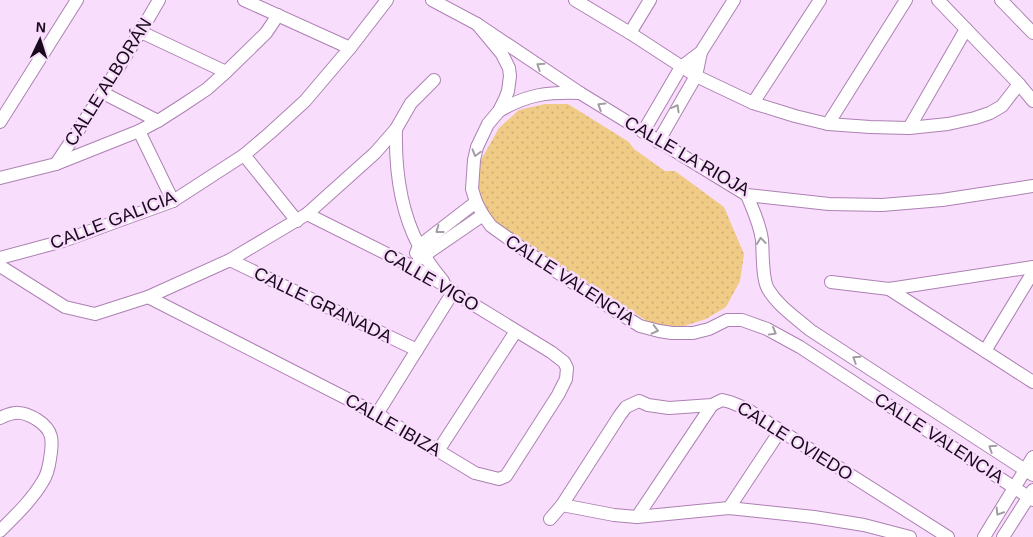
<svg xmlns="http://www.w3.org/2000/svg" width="1033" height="537" font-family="Helvetica,sans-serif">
<defs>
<pattern id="park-dots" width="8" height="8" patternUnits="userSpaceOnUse" patternTransform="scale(1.25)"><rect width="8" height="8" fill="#f0cb86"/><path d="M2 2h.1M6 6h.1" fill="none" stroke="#cdad73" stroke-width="1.8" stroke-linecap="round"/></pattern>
</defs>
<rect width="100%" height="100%" fill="#f9ddfd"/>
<polygon fill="url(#park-dots)" points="545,104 568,104 629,142 634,149 665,171 675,171 724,207 744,254 740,281 726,307 706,319 678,328 650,323 491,222 475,192 481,160 499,128 519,110"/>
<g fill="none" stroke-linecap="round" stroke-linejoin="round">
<g stroke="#ad81b3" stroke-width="14">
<g id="minor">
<polyline points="244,0 350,48"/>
<polyline points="432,0 477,24 580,93 747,195 829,204 882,205 942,200 1033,186"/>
<polyline points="575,0 630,33 696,76 753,103 795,116 828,124 870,127 909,128 948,124 975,118 990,113 1002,106 1019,84"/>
<polyline points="938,0 1019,84 1033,101"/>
<polyline points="1001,0 1033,33"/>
<polyline points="477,24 502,54 509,68 510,76 508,91 505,99 499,111 488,124 477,147 474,160 472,189 476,202 483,215 491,226 530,254 611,308 640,326 659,331 672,333 693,333 709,329 727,320 742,320 767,329 800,347 1033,500"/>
<polyline points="141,32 226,72"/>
<polyline points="630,33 650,0"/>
<polyline points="103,93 158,121"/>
<polyline points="753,103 820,0"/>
<path d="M 499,111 C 528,94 548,92 580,93"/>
<polyline points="0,122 77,0"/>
<polyline points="828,124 906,0"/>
<polyline points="909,128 966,29"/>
<path d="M 396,129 C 395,169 400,210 419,246 C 425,258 434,270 443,281"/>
<polyline points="139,131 173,201"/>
<polyline points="643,132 681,67 701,52 734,0"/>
<polyline points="658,142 696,76 701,52"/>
<polyline points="244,155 297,221"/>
<path d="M 56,164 C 92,110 127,56 159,0"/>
<polyline points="0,178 56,164 139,131 158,121 183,105 207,89 226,72 266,33 278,15"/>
<path d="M 747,195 C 753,210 760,224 762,240 C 763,252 762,279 768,289 C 778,306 795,317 810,330 L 1033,475"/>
<polyline points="416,253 419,246 476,202"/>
<polyline points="0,258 63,241 173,201 244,155 270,133 305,101 350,48 387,0"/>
<polyline points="419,259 483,215"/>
<polyline points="230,260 417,350"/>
<polyline points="0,266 65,307 95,314 148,297 230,260 307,214 375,153 396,129 411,103 434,80"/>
<polyline points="831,282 889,289 1033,267"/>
<polyline points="889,289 1033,382"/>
<polyline points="148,297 377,414 475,473 499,479 506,476 558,395 566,379 567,368 564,362 551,352 453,292 446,286 411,266 307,214"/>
<polyline points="985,351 1033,272"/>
<polyline points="377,414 453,292"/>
<path d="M 0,418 C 15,411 22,411 36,419 C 54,430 53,441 50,459 C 49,466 47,475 43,481 C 32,500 15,516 0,531"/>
<polyline points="438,451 516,331"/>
<polyline points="562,505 614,515 637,517 729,508 814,517 864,525 910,537"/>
<polyline points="729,508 780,431"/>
<polyline points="637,517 712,405"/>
<polyline points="550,519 562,505 620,415 626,407 639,401 648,405 669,408 712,405 722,400 730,402 745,408 948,537"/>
<polyline points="984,537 1033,457"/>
<polyline points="1003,537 1033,490"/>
</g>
</g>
<use href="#minor" stroke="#fff" stroke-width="12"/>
</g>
<defs><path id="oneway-chevron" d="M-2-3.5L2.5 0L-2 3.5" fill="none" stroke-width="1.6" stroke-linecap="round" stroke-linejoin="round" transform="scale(1.25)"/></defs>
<g stroke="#a39da5">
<use href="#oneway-chevron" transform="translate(540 66) rotate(-146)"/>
<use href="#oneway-chevron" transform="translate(601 106) rotate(-148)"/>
<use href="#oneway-chevron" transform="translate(676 108) rotate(-61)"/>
<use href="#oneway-chevron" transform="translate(476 153) rotate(106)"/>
<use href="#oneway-chevron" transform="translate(439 230) rotate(143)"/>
<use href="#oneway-chevron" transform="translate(761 241) rotate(-96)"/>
<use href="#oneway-chevron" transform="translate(655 330) rotate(14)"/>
<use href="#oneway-chevron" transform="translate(773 332) rotate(29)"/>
<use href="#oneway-chevron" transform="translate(856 359) rotate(-147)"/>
<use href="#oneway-chevron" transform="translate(992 448) rotate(-147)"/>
<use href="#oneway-chevron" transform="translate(999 512) rotate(122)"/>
</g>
<g text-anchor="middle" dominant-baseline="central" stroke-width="5" stroke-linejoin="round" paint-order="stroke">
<g font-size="18" fill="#1a0a1d" stroke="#f9ddfd">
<text transform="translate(108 82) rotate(-58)">CALLE ALBORÁN</text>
<text transform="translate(687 156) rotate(30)">CALLE LA RIOJA</text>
<text transform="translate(113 220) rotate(-21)">CALLE GALICIA</text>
<text transform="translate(431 280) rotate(30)">CALLE VIGO</text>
<text transform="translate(570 280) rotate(33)">CALLE VALENCIA</text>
<text transform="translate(323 305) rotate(26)">CALLE GRANADA</text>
<text transform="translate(393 425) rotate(30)">CALLE IBIZA</text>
<text transform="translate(939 438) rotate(33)">CALLE VALENCIA</text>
<text transform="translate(795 441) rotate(32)">CALLE OVIEDO</text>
</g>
</g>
<g transform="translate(40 40) rotate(4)" stroke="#f9ddfd" stroke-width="4" paint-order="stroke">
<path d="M0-4L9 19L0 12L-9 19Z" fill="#1a0a1d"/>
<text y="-8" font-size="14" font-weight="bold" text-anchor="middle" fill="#1a0a1d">N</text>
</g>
</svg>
